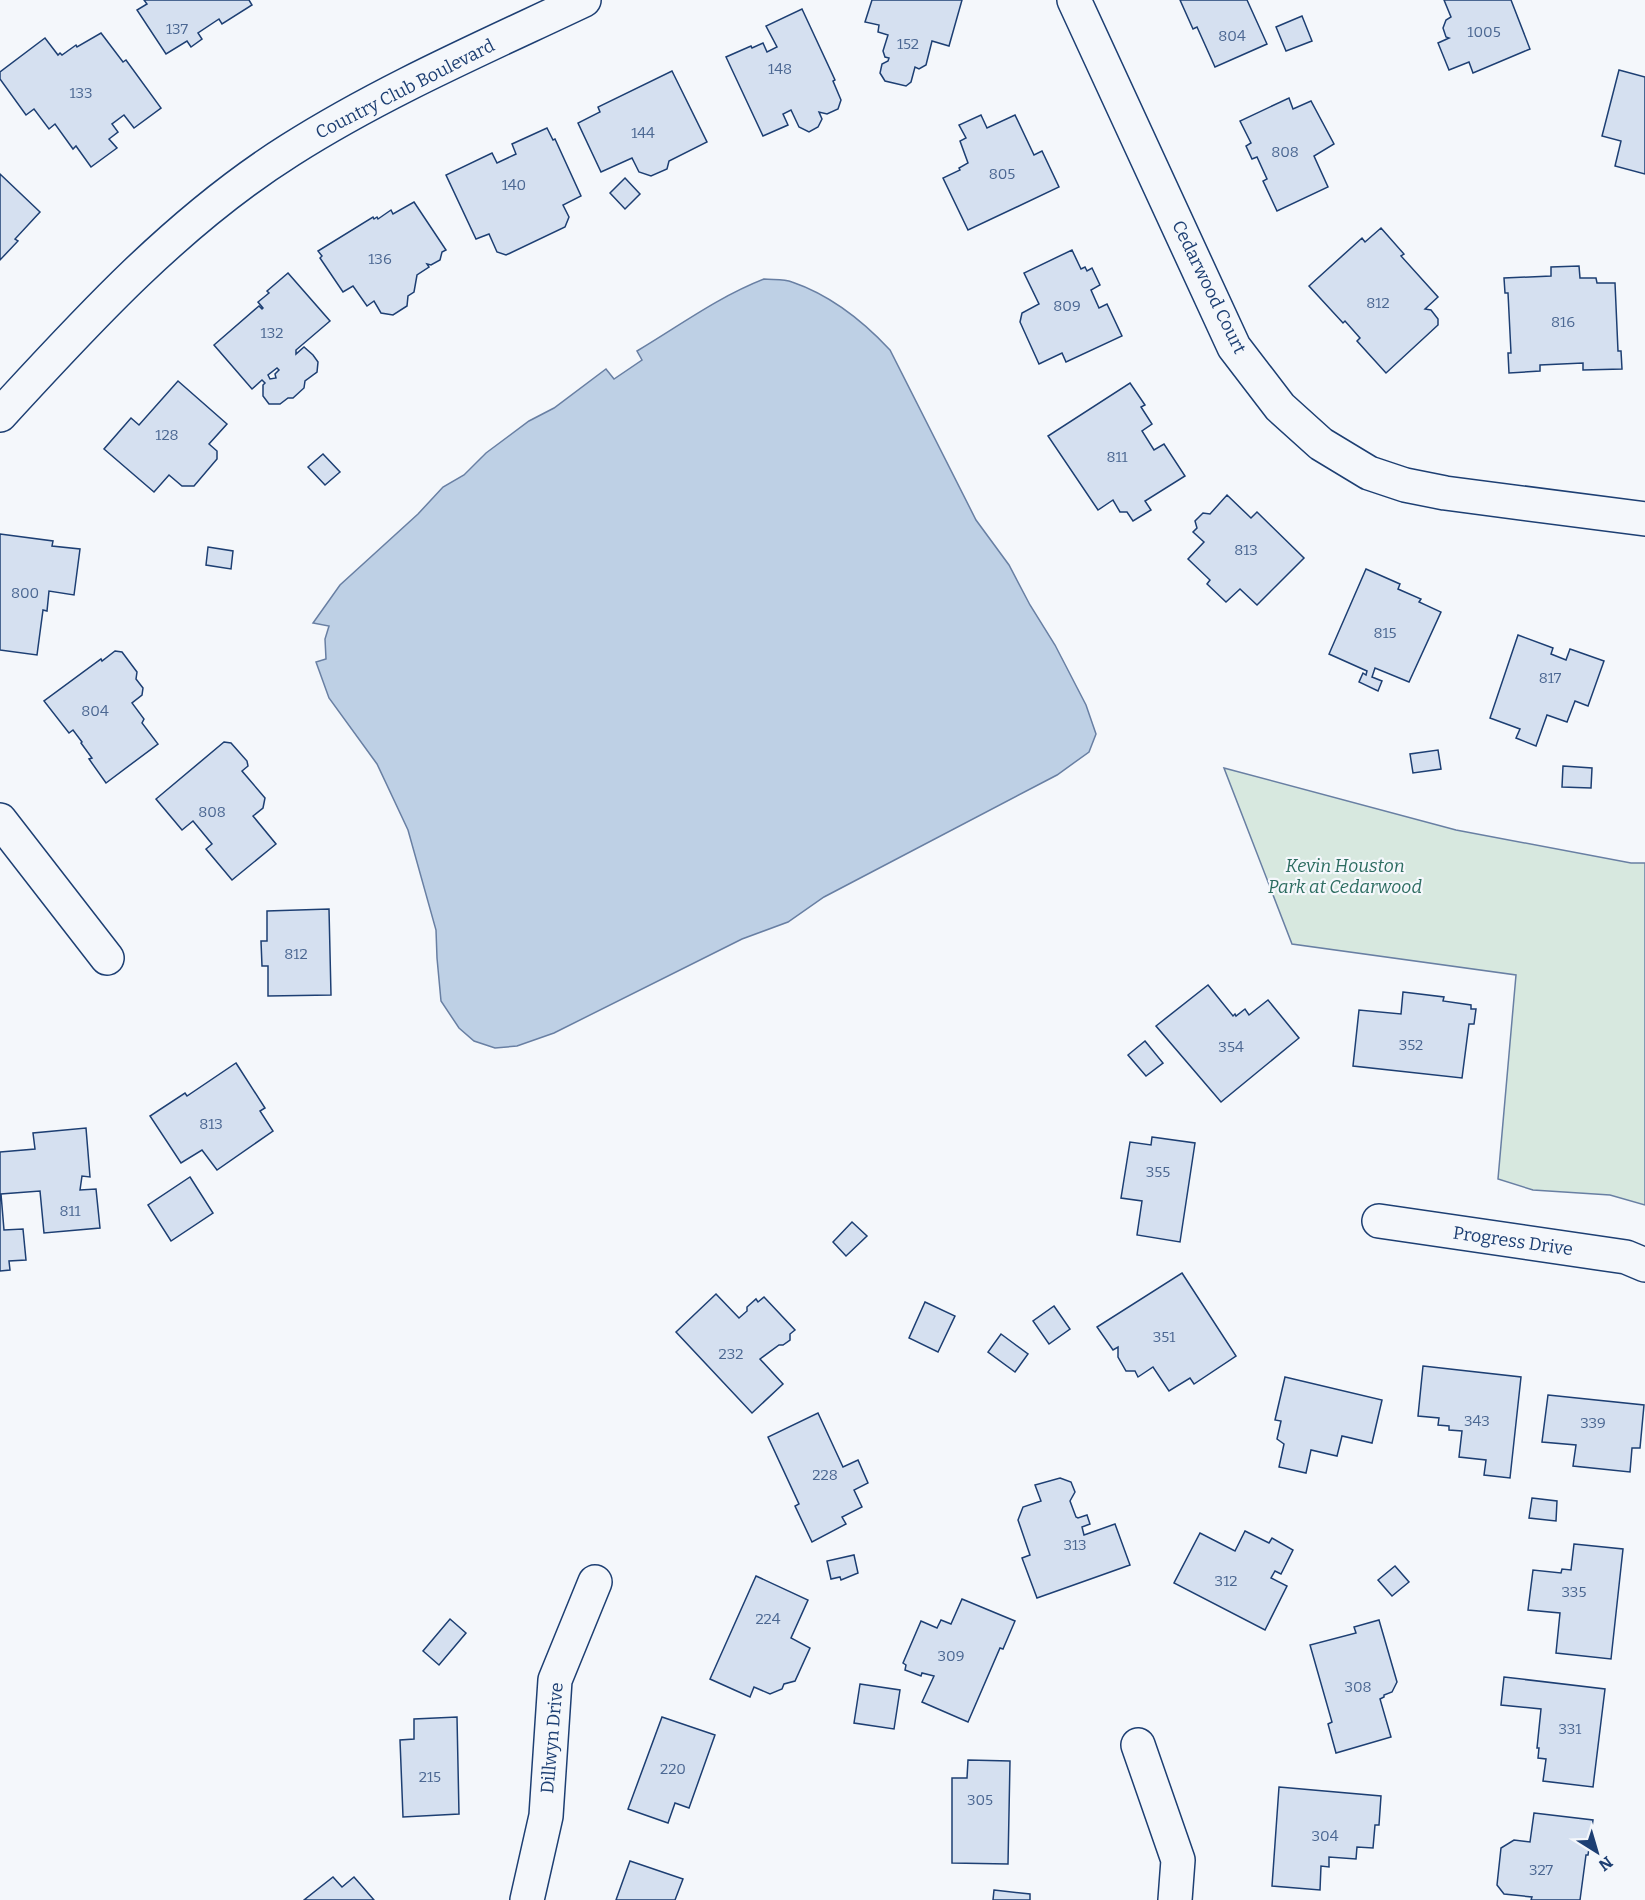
<svg xmlns="http://www.w3.org/2000/svg" width="1645" height="1900" font-family="Bitter,serif">
<rect width="100%" height="100%" fill="#f4f7fb"/>
<polygon fill="#d7e8df" stroke="#687fa3" stroke-width="1.5" points="1224,768 1456,830 1631,863 1645,863 1645,1205 1610,1195 1533,1190 1498,1179 1516,975 1292,944"/>
<path fill="#bed0e5" stroke="#687fa3" stroke-width="1.5" d="M 764,279 C 773,280 784,279 792,282 C 830,295 864,322 890,350 L 976,520 L 1009,565 L 1030,605 L 1055,645 L 1086,705 L 1096,734 L 1089,752 L 1057,775 L 824,897 L 788,922 L 742,939 L 554,1033 L 517,1046 L 495,1048 L 474,1041 L 459,1028 L 441,1001 L 437,958 L 436,930 L 408,830 L 377,764 L 329,698 L 316,662 L 326,659 L 325,639 L 329,626 L 313,623 L 340,585 L 418,514 L 443,487 L 464,475 L 486,453 L 529,421 L 554,408 L 606,369 L 614,379 L 642,360 L 637,351 C 679,326 718,297 764,279 Z"/>
<g fill="#d5e0f0" stroke="#1d3f73" stroke-width="1.5" fill-rule="evenodd">
<polygon points="144,0 249,0 252,5 222,24 219,19 198,33 202,39 191,47 187,41 166,54 137,10 147,4"/>
<polygon points="872,0 962,0 949,46 932,41 926,65 919,69 915,67 911,82 906,86 885,81 880,73 882,64 888,61 889,58 885,57 883,51 888,35 878,32 879,25 865,22"/>
<polygon points="1180,0 1247,0 1267,44 1215,67 1197,27 1193,29"/>
<polygon points="1444,0 1511,0 1530,49 1473,73 1469,62 1449,70 1438,43 1449,38 1446,37 1443,28 1446,20 1451,17"/>
<polygon points="802,9 835,80 833,81 841,100 838,109 827,114 819,112 822,119 818,127 809,132 799,127 791,110 783,114 788,125 763,136 726,57 751,46 752,48 763,43 767,52 777,47 766,26"/>
<polygon points="1302,16 1312,41 1286,51 1276,27"/>
<polygon points="101,33 123,62 126,60 161,108 134,128 124,115 112,124 118,132 109,139 117,148 91,167 76,146 73,149 55,124 49,129 34,109 26,115 0,79 0,72 45,38 58,55 60,53 62,55 76,45 77,47"/>
<polygon points="1619,70 1645,77 1645,174 1615,166 1621,141 1602,136"/>
<polygon points="672,71 707,142 669,161 667,169 651,176 639,172 632,158 601,172 578,123 600,112 598,107"/>
<polygon points="1289,98 1293,109 1311,101 1334,144 1314,156 1328,187 1277,211 1263,181 1267,179 1257,157 1252,159 1246,146 1251,143 1240,121"/>
<polygon points="981,115 987,128 1015,115 1034,155 1042,151 1059,187 968,230 943,178 960,170 959,168 968,163 960,141 966,138 959,125"/>
<polygon points="547,128 553,140 555,139 581,196 563,205 569,217 565,227 506,255 497,252 489,234 476,239 446,175 492,153 497,163 516,154 512,144"/>
<polygon points="0,174 40,212 15,239 18,241 0,260"/>
<polygon points="625,178 640,194 625,209 610,193"/>
<polygon points="414,202 446,250 442,252 440,260 431,265 427,264 429,267 417,275 414,292 408,296 407,306 393,315 381,313 374,301 367,306 353,286 343,292 320,258 322,256 318,251 373,217 374,219 377,217 378,219 391,210 393,214"/>
<polygon points="1381,228 1404,254 1401,256 1438,297 1425,309 1431,310 1438,319 1438,325 1386,373 1357,341 1360,338 1345,321 1343,323 1309,286 1362,238 1365,242"/>
<polygon points="1072,250 1081,269 1085,267 1087,271 1092,268 1100,285 1091,290 1099,308 1107,304 1122,336 1066,362 1062,353 1039,364 1020,322 1022,313 1039,304 1024,273"/>
<polygon points="1579,266 1580,278 1596,278 1597,283 1615,283 1618,351 1621,351 1622,369 1583,370 1583,363 1540,365 1540,371 1509,373 1508,353 1511,353 1508,293 1505,293 1504,278 1551,276 1551,267"/>
<path d="M 288,273 L 330,321 L 296,350 L 296,354 L 304,347 L 313,355 L 318,362 L 317,372 L 305,381 L 304,388 L 293,398 L 288,398 L 280,404 L 269,404 L 263,396 L 263,385 L 265,383 L 262,380 L 252,389 L 214,345 L 259,306 L 262,309 L 263,308 L 258,302 L 269,293 L 267,291 ZM 277,368 L 279,370 L 275,374 L 276,378 L 270,379 L 268,375 Z"/>
<polygon points="178,381 227,424 209,444 217,451 217,459 194,486 182,486 169,475 154,492 104,449 131,418 139,425"/>
<polygon points="1130,383 1145,405 1141,407 1152,424 1142,431 1154,450 1164,444 1185,476 1145,501 1151,510 1133,521 1127,512 1120,512 1113,500 1098,510 1048,436"/>
<polygon points="323,454 340,472 325,485 308,467"/>
<polygon points="1227,495 1251,518 1257,512 1304,558 1257,605 1240,589 1226,602 1207,584 1210,580 1188,559 1204,542 1193,532 1197,528 1195,521 1203,513 1210,514"/>
<polygon points="0,534 53,541 52,546 80,549 74,595 49,591 47,611 43,610 37,655 0,650"/>
<polygon points="208,547 233,551 231,569 206,565"/>
<polygon points="1366,569 1400,584 1398,589 1421,599 1419,602 1441,612 1409,682 1375,668 1372,677 1382,681 1378,691 1359,682 1363,673 1366,675 1367,671 1329,654"/>
<polygon points="1518,635 1553,648 1551,654 1566,660 1570,649 1604,661 1588,706 1575,701 1567,722 1547,715 1536,746 1516,738 1520,729 1490,718"/>
<polygon points="115,651 122,652 137,672 136,679 143,688 142,695 132,703 144,719 142,723 158,744 106,783 89,759 92,758 81,743 82,742 73,730 69,733 44,701 101,659 102,661"/>
<polygon points="224,742 231,743 247,761 248,766 242,771 265,798 263,808 253,816 276,844 232,880 206,849 212,844 193,821 182,830 156,799"/>
<polygon points="1438,750 1441,769 1413,773 1410,754"/>
<polygon points="1563,766 1592,768 1591,788 1562,787"/>
<polygon points="329,909 331,995 268,996 268,966 262,966 261,941 267,941 267,911"/>
<polygon points="1208,985 1233,1016 1235,1014 1236,1016 1245,1009 1249,1015 1268,1000 1299,1038 1221,1102 1156,1026"/>
<polygon points="1403,992 1444,997 1443,1001 1471,1005 1471,1009 1476,1009 1474,1024 1469,1024 1462,1078 1353,1066 1359,1010 1401,1014"/>
<polygon points="1145,1041 1163,1063 1146,1076 1128,1055"/>
<polygon points="236,1063 265,1108 260,1111 273,1131 217,1170 202,1150 181,1163 150,1116 185,1093 187,1096"/>
<polygon points="86,1128 90,1177 82,1176 80,1190 96,1189 100,1228 44,1233 40,1191 1,1194 4,1230 23,1229 26,1260 9,1261 10,1270 0,1271 0,1152 35,1149 33,1133"/>
<polygon points="1152,1137 1195,1143 1180,1242 1137,1235 1142,1201 1121,1198 1130,1142 1151,1145"/>
<polygon points="190,1177 213,1213 171,1241 148,1205"/>
<polygon points="852,1222 867,1236 846,1256 833,1242"/>
<polygon points="1182,1273 1236,1356 1194,1384 1190,1378 1169,1391 1153,1367 1138,1377 1135,1371 1126,1371 1118,1357 1118,1347 1113,1350 1097,1327"/>
<polygon points="716,1294 739,1318 747,1311 747,1307 756,1299 758,1302 764,1297 795,1330 790,1334 790,1340 783,1345 779,1345 760,1359 783,1384 752,1413 676,1332"/>
<polygon points="925,1302 955,1316 938,1352 909,1338"/>
<polygon points="1054,1306 1070,1329 1049,1344 1033,1321"/>
<polygon points="1001,1334 1028,1354 1015,1372 988,1352"/>
<polygon points="1423,1366 1521,1377 1510,1478 1484,1475 1486,1460 1459,1457 1462,1431 1449,1430 1449,1426 1438,1425 1439,1418 1418,1416"/>
<polygon points="1285,1377 1382,1400 1372,1443 1342,1436 1337,1456 1311,1450 1306,1473 1279,1467 1284,1444 1277,1439 1281,1421 1275,1420"/>
<polygon points="1548,1395 1644,1405 1640,1448 1632,1448 1630,1472 1573,1466 1576,1445 1542,1442"/>
<polygon points="818,1413 843,1467 858,1460 868,1483 854,1490 862,1507 842,1517 846,1524 812,1542 795,1506 799,1504 768,1437"/>
<polygon points="1060,1478 1071,1482 1075,1492 1070,1501 1076,1517 1078,1518 1087,1515 1090,1524 1082,1527 1084,1535 1115,1524 1130,1565 1037,1598 1022,1558 1030,1555 1018,1520 1023,1507 1041,1501 1035,1485"/>
<polygon points="1532,1498 1557,1501 1556,1521 1529,1518"/>
<polygon points="1245,1531 1269,1543 1272,1538 1293,1550 1281,1574 1275,1571 1271,1578 1287,1586 1265,1630 1174,1583 1200,1533 1235,1551"/>
<polygon points="1574,1544 1623,1549 1611,1659 1556,1653 1560,1613 1528,1610 1533,1570 1561,1573 1562,1569 1571,1570"/>
<polygon points="854,1555 858,1573 841,1580 840,1577 831,1579 827,1561"/>
<polygon points="1395,1566 1409,1582 1392,1596 1378,1580"/>
<polygon points="756,1576 808,1600 791,1638 810,1648 795,1681 784,1684 782,1689 770,1694 754,1687 750,1697 710,1679"/>
<polygon points="962,1599 1015,1621 1003,1649 1000,1648 968,1722 922,1702 934,1676 922,1673 921,1676 905,1670 906,1665 903,1663 921,1621 937,1628 941,1620 951,1624"/>
<polygon points="450,1619 466,1633 439,1665 423,1651"/>
<polygon points="1379,1620 1397,1682 1392,1692 1384,1695 1384,1697 1380,1699 1391,1737 1336,1753 1328,1724 1332,1722 1310,1645 1356,1633 1354,1627"/>
<polygon points="1504,1677 1605,1689 1593,1787 1543,1781 1546,1759 1538,1758 1539,1748 1537,1748 1541,1709 1501,1705"/>
<polygon points="860,1684 900,1690 894,1729 854,1723"/>
<polygon points="457,1717 459,1814 403,1817 400,1740 414,1739 414,1719"/>
<polygon points="662,1717 715,1735 689,1808 675,1803 668,1823 628,1809"/>
<polygon points="968,1760 1010,1761 1008,1864 952,1863 952,1778 967,1778"/>
<polygon points="1279,1787 1381,1796 1379,1825 1375,1825 1373,1848 1357,1847 1356,1859 1329,1857 1329,1867 1321,1866 1320,1890 1272,1886"/>
<polygon points="1534,1813 1593,1820 1588,1855 1586,1855 1580,1900 1531,1900 1532,1897 1504,1894 1497,1885 1501,1848 1514,1840 1530,1842"/>
<polygon points="630,1861 683,1879 675,1900 616,1900"/>
<polygon points="333,1877 342,1887 354,1877 374,1900 304,1900"/>
<polygon points="994,1890 1030,1894 1030,1900 993,1900"/>
</g>
<g fill="none" stroke-linecap="round" stroke-linejoin="round">
<g stroke="#1d3f73" stroke-width="36">
<g id="minor">
<polyline points="1074,0 1234,347 1280,407 1321,444 1369,473 1405,485 1445,493 1645,519"/>
<polyline points="0,820 107,958"/>
<polyline points="1379,1221 1626,1257 1645,1265"/>
<polyline points="1138,1745 1178,1860 1175,1900"/>
<polyline points="527,1900 546,1816 555,1680 595,1582"/>
</g>
</g>
<g stroke="#1d3f73" stroke-width="36">
<path id="tertiary" d="M 0,415 C 88,319 179,220 290,150 C 383,91 485,47 584,0"/>
</g>
<use href="#minor" stroke="#f4f7fb" stroke-width="33"/>
<use href="#tertiary" stroke="#f4f7fb" stroke-width="33"/>
</g>
<g text-anchor="middle" dominant-baseline="central" stroke-width="4.5" stroke-linejoin="round" paint-order="stroke">
<g font-size="15" fill="#4b6792">
<text x="177" y="29">137</text>
<text x="1484" y="32">1005</text>
<text x="1232" y="36">804</text>
<text x="908" y="44">152</text>
<text x="780" y="69">148</text>
<text x="81" y="93">133</text>
<text x="643" y="133">144</text>
<text x="1285" y="152">808</text>
<text x="1002" y="174">805</text>
<text x="514" y="185">140</text>
<text x="380" y="259">136</text>
<text x="1378" y="303">812</text>
<text x="1067" y="306">809</text>
<text x="1563" y="322">816</text>
<text x="272" y="333">132</text>
<text x="167" y="435">128</text>
<text x="1117" y="457">811</text>
<text x="1246" y="550">813</text>
<text x="25" y="593">800</text>
<text x="1385" y="633">815</text>
<text x="1550" y="678">817</text>
<text x="95" y="711">804</text>
<text x="212" y="812">808</text>
<text x="296" y="954">812</text>
<text x="1411" y="1045">352</text>
<text x="1231" y="1047">354</text>
<text x="211" y="1124">813</text>
<text x="1158" y="1172">355</text>
<text x="70" y="1211">811</text>
<text x="1164" y="1337">351</text>
<text x="731" y="1354">232</text>
<text x="1477" y="1421">343</text>
<text x="1593" y="1423">339</text>
<text x="825" y="1475">228</text>
<text x="1075" y="1545">313</text>
<text x="1226" y="1581">312</text>
<text x="1574" y="1592">335</text>
<text x="768" y="1619">224</text>
<text x="951" y="1656">309</text>
<text x="1358" y="1687">308</text>
<text x="1570" y="1729">331</text>
<text x="673" y="1769">220</text>
<text x="430" y="1777">215</text>
<text x="980" y="1800">305</text>
<text x="1325" y="1836">304</text>
<text x="1541" y="1870">327</text>
</g>
<g font-size="18" fill="#1d3f73" stroke="#f4f7fb">
<text transform="translate(405 89) rotate(-27)">Country Club Boulevard</text>
<text transform="translate(1209 287) rotate(64)">Cedarwood Court</text>
<text transform="translate(1513 1241) rotate(8)">Progress Drive</text>
<text transform="translate(552 1738) rotate(-85)">Dillwyn Drive</text>
</g>
<g font-size="18" font-style="italic" fill="#2c6c60" stroke="#f4f7fb">
<text x="1345" y="866">Kevin Houston<tspan x="1345" dy="21">Park at Cedarwood</tspan></text>
</g>
</g>
<g transform="translate(1597 1852) rotate(143)" stroke="#f4f7fb" stroke-width="4.5" paint-order="stroke">
<path d="M0-4.5L10 22L0 15L-10 22Z" fill="#1d3f73"/>
<text y="-9" font-size="16" font-weight="bold" text-anchor="middle" fill="#1d3f73">N</text>
</g>
</svg>
